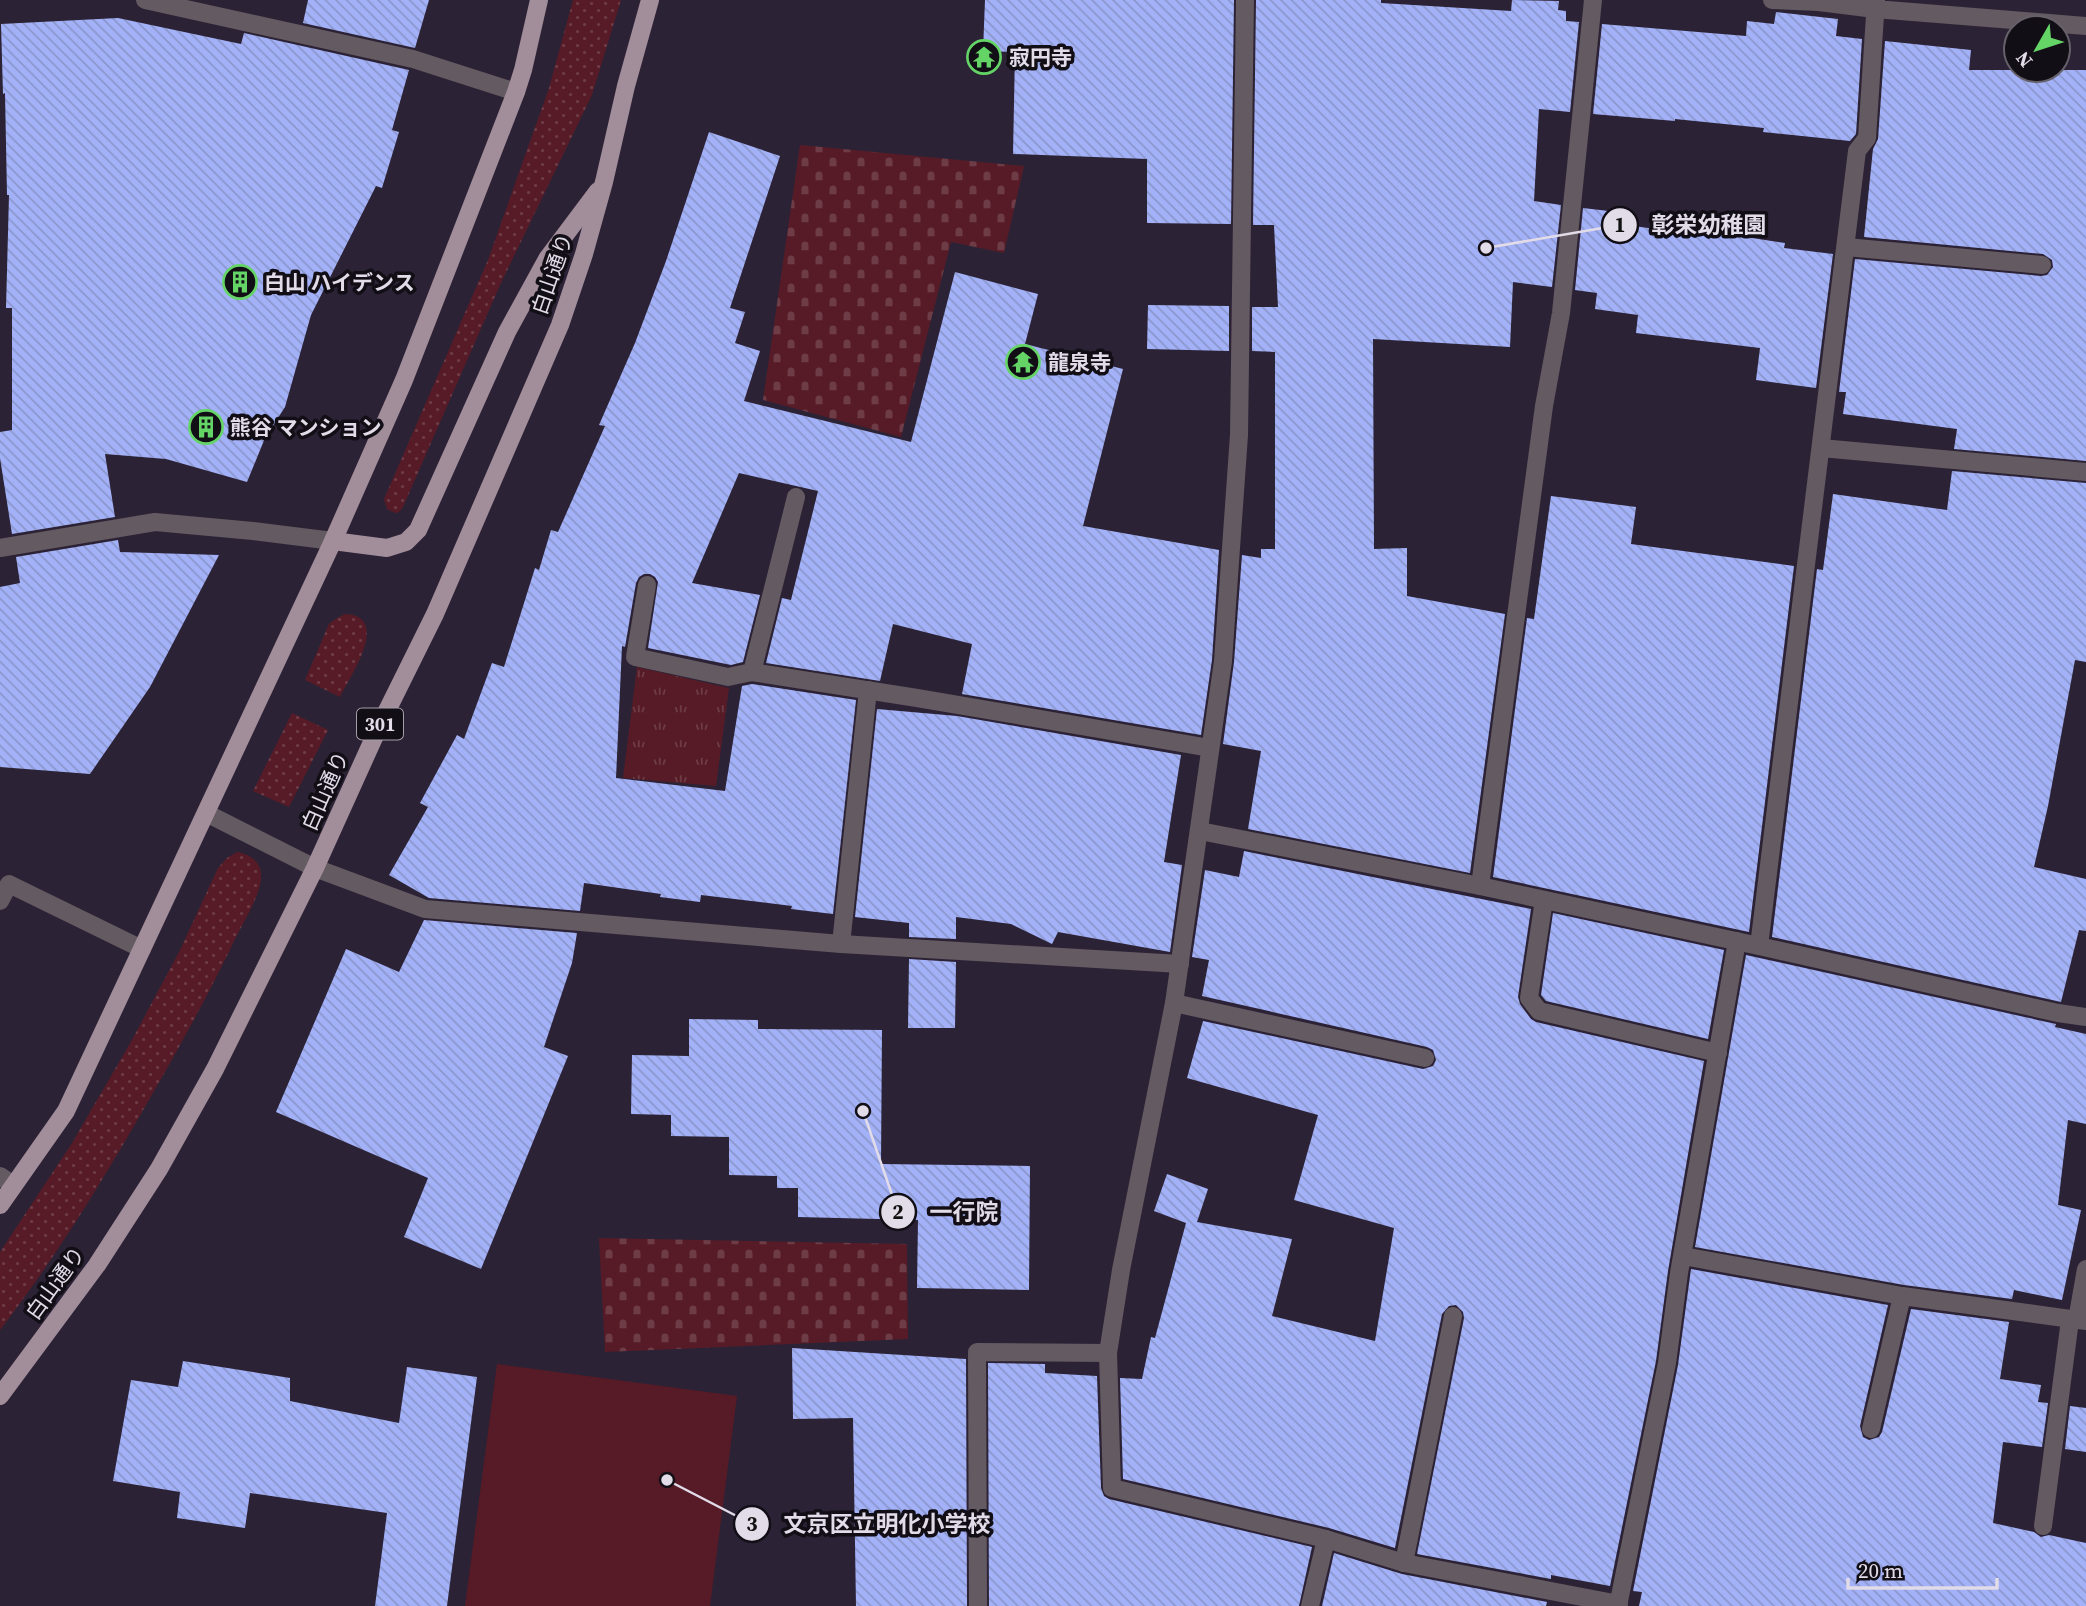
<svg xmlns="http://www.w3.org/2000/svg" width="2086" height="1606" font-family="'Source Serif 4','Noto Sans JP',serif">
<defs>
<pattern id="grass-dots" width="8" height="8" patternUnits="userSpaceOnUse" patternTransform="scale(1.75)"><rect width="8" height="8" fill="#561b26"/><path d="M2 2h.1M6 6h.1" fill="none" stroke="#6e3c46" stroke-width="1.8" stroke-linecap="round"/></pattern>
<pattern id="cemetery-stones" width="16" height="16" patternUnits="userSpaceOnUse" patternTransform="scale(1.75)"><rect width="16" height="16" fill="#561b26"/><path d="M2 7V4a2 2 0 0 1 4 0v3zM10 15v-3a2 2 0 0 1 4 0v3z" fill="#6e3c46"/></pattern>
<pattern id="park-tufts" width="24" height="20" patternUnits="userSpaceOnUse" patternTransform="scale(1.75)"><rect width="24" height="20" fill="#561b26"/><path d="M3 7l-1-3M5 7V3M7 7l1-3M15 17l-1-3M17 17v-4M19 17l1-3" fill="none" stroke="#6e3c46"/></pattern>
<pattern id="building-back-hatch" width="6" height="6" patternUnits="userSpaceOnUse" patternTransform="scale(1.75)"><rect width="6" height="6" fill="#a3b2f8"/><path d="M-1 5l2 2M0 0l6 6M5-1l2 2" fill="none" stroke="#8b96cc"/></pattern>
</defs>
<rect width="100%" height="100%" fill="#2c2235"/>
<g fill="url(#grass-dots)">
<polygon points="573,0 621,0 592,95 500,285 403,507 399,512 395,513 387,509 384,499 488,260 549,88"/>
<path d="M 345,614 C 392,616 350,677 340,697 L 305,680 L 329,624 L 337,618 Z"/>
<polygon points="292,713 328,730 289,807 253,791"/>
<path d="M 237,852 C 249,854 261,861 261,875 C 262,893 243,923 235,939 C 207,998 175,1055 142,1112 C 99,1187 53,1261 0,1330 L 0,1252 L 72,1143 L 132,1040 L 180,950 L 218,868 L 227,858 Z"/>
</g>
<g fill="url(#cemetery-stones)">
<polygon points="800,145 1024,166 1004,253 951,242 901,437 763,400"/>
<polygon points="599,1238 907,1244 908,1339 605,1352"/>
</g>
<polygon fill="url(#park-tufts)" points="637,667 729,688 716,786 623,778"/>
<polygon fill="#561b26" points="497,1364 737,1396 710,1606 465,1606"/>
<g fill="url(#building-back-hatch)">
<polygon points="308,0 429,0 415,48 303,23"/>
<polygon points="985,0 1234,0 1231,224 1147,223 1147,159 1013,154 1015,52 983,51"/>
<polygon points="1256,0 1381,0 1381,3 1511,11 1512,0 1559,1 1558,10 1566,11 1566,21 1579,22 1570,112 1539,109 1534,201 1561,205 1552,287 1513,282 1510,347 1373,339 1374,549 1407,548 1407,596 1505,614 1470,873 1248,829 1261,751 1223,744 1234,662 1242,555 1261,558 1261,549 1275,549 1275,352 1252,351 1252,307 1278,307 1274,225 1253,225"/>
<polygon points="1776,12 1838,19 1836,36 1862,39 1856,134 1850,141 1763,132 1764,128 1675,119 1675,121 1593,114 1602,24 1746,36 1747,21 1774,24"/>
<polygon points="118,18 241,44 244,33 409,70 392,130 399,132 382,188 376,186 311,315 285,407 265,438 247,482 166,459 105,454 115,517 12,534 0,458 0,432 12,430 12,308 6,308 9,195 7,195 5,93 3,94 1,24"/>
<polygon points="1885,41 1971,50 1969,70 2086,70 2086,461 1954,449 1957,429 1843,414 1846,392 1839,392 1855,259 2041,276 2047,275 2053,267 2052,260 2043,254 1864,237 1873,149 1878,139"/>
<polygon points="709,132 780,156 730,308 745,312 735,343 760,351 744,401 911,442 955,272 1038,294 1025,344 1123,369 1083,526 1219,550 1212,660 1201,735 962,694 972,644 893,624 880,681 766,663 782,598 791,600 818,491 739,473 692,583 760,595 743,662 731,665 648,648 658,582 655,577 650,574 644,574 639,577 636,583 625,647 622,646 616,778 725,791 742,686 752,684 856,700 833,914 791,909 792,906 701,895 700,902 660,897 661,894 584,883 580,911 429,898 389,875 428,807 420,803 457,735 464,739 492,663 504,667 535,568 539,570 551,530 558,532 605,426 599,425 635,343 666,261"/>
<polygon points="1583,208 1634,214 1633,226 1718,237 1719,233 1785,243 1784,248 1833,254 1816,388 1756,380 1760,348 1636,333 1638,315 1595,309 1597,293 1575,290"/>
<polygon points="1148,305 1229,306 1229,351 1147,349"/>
<polygon points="1952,471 2086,483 2086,662 2075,660 2048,806 2034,867 2086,879 2086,931 2079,930 2061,1002 1772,937 1817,569 1823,570 1833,494 1947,510"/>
<polygon points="1551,496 1636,507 1631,544 1794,566 1749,932 1493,877 1527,618 1534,619"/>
<polygon points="118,540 120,552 219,555 150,687 90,774 0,767 0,587 20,583 16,557"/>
<polygon points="877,709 957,716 1181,755 1164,862 1182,865 1170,952 1058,932 1052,944 1011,924 956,917 956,939 909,937 909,923 855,917"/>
<polygon points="1244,851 1531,909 1518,997 1520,1004 1531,1019 1536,1022 1704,1061 1668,1271 1656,1361 1610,1586 1551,1575 1551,1579 1417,1554 1464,1318 1463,1312 1456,1305 1449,1306 1442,1314 1395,1548 1329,1528 1123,1479 1120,1378 1142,1379 1151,1337 1155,1338 1186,1223 1154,1211 1167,1174 1208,1189 1197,1222 1292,1239 1272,1316 1375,1341 1394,1228 1294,1200 1318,1115 1187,1078 1203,1021 1423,1069 1433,1066 1436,1060 1433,1050 1427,1047 1202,996 1209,960 1192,957 1205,870 1239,877"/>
<polygon points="1553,913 1724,950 1708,1039 1546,1001 1541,995"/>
<polygon points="424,920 577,933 572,963 544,1047 568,1056 481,1269 404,1237 428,1178 276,1112 346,949 399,972"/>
<polygon points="1746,955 2056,1024 2055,1027 2086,1034 2086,1124 2068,1120 2058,1205 2081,1210 2062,1300 2014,1290 2012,1299 1904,1285 1695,1247"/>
<polygon points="909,959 956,962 955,1028 908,1028"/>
<polygon points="689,1019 758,1020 758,1029 882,1030 881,1164 1030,1166 1029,1290 917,1288 918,1220 798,1217 798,1188 777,1188 777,1176 729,1175 729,1137 671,1136 671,1115 631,1114 632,1055 689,1056"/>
<polygon points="1691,1269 1888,1305 1860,1426 1863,1437 1869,1440 1879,1437 1882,1432 1911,1309 2009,1322 2000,1379 2041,1385 2038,1402 2048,1403 2042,1447 2003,1442 1993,1523 2034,1532 2041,1537 2049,1535 2086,1543 2086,1606 1639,1606 1642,1592 1633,1591 1678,1365"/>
<polygon points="792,1348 966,1359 967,1606 856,1606 853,1418 793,1419"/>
<polygon points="183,1361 290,1378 290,1401 399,1423 407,1367 477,1377 447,1606 375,1606 387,1513 250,1493 245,1528 177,1518 180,1492 113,1481 131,1380 178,1387"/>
<polygon points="988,1363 1045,1364 1045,1373 1097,1376 1101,1488 1104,1496 1109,1499 1312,1547 1299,1606 989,1606"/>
<polygon points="2070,1406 2086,1408 2086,1452 2065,1449"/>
<polygon points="1334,1553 1402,1574 1547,1602 1546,1606 1322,1606"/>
</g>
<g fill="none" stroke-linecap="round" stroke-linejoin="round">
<g stroke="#645a61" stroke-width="18">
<polyline points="1772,0 1819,2 1875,9 2086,26"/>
<polyline points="796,497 752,672 917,698 1210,748"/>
<polyline points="647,585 635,657 728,677 752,672"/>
<polyline points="1480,886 1544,406 1561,313 1593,0"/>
<polyline points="1544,900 1529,998 1539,1011 1718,1053"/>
<polyline points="0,901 9,884 142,949"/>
<polyline points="841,944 868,690"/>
<polyline points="1759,946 1857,151 1867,138 1876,0"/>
<polyline points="1174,1003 1425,1058"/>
<polyline points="0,1176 13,1185"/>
<polyline points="1108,1353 1112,1488 1326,1539 1404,1563 1619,1604"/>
<polyline points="1871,1429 1902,1296"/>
<polyline points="2043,1526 2070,1320"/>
<polyline points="1404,1563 1453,1316"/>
<polyline points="1310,1606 1326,1539"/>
</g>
<g stroke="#645a61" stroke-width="18">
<polyline points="145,0 413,59 516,92"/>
<polyline points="1846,247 2042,265"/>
<polyline points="1821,448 2086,472"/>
<polyline points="0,548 155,522 253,531 333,541"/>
<polyline points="206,813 315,868 425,909 841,944 1180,964"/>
<polyline points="1200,831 1480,886 1759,946 2058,1013 2086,1017"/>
<polyline points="1683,1256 1902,1296 2086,1321"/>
<polyline points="2077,1320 2086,1269"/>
<polyline points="978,1606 977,1352 1108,1353 1121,1270 1174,1003 1223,661 1239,435 1245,0"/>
<polyline points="1618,1606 1667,1363 1679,1273 1737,941"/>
</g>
<g stroke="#a28d9a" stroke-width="18">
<polyline points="333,541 387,548 406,542 418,530 507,332 547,259 598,191"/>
<polyline points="0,1205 66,1111 333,541 404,380 516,92 523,70 539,0"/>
<polyline points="0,1396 97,1265 159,1169 215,1069 315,868 377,731 435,614 560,325 584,254 604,182 626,86 650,0"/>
</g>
</g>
<defs>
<g id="temple-ring" transform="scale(1.75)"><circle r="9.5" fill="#120e16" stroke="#65d467" stroke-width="1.5"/><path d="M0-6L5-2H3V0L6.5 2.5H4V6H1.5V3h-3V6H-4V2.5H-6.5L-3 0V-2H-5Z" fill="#65d467"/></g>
<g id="building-ring" transform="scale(1.75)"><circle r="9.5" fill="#120e16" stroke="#65d467" stroke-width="1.5"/><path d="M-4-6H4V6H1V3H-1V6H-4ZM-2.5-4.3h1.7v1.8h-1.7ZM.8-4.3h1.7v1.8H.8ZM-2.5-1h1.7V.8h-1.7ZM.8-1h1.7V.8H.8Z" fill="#65d467"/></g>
</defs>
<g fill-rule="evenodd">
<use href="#temple-ring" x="984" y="57"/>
<use href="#building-ring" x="240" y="282"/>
<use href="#temple-ring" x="1023" y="362"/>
<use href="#building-ring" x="206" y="427"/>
</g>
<g text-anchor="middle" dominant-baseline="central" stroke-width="7" stroke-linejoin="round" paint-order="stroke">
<rect fill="#120e16" stroke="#a49eaa" stroke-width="2" x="357" y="708.5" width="46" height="31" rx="5"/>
<g font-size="19" font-weight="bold" fill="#e2dce9">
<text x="380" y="724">301</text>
</g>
<g font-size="21" font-weight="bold" fill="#e2dce9" stroke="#120e16" text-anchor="start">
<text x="1009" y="57">寂円寺</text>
<text x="264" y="282">白山 ハイデンス</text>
<text x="1048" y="362">龍泉寺</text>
<text x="230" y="427">熊谷 マンション</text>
</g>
<g font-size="21" fill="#e2dce9" stroke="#120e16">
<text transform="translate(552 274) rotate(-71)">白山通り</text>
<text transform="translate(325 791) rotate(-66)">白山通り</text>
<text transform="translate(55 1283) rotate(-54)">白山通り</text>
</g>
</g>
<path fill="none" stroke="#e2dce9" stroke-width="2.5" d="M1486 248L1620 225M863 1111L898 1212M667 1480L752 1524"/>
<g fill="#e2dce9" stroke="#120e16" stroke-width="2.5">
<circle cx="1486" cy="248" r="7"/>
<circle cx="863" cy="1111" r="7"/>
<circle cx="667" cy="1480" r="7"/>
<circle cx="1620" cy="225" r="18"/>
<circle cx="898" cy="1212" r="18"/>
<circle cx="752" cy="1524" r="18"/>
</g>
<g font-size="21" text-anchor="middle" font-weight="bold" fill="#111">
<text x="1620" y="232">1</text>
<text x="898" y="1219">2</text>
<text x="752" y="1531">3</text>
</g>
<g font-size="23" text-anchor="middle" font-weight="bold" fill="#e2dce9" stroke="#120e16" stroke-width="7" stroke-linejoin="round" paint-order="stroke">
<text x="1709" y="233">彰栄幼稚園</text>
<text x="964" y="1220">一行院</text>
<text x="887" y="1532">文京区立明化小学校</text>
</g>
<g transform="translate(2037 49) rotate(231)"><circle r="33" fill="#120e16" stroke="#65606a" stroke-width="2"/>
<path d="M0-5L12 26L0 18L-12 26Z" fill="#65d467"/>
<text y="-10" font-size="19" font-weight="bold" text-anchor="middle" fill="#e2dce9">N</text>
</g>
<path d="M1848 1578v10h149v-10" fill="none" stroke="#e2dce9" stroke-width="3.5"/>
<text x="1858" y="1578" font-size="21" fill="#e2dce9" stroke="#120e16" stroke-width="5" paint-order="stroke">20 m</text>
</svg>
